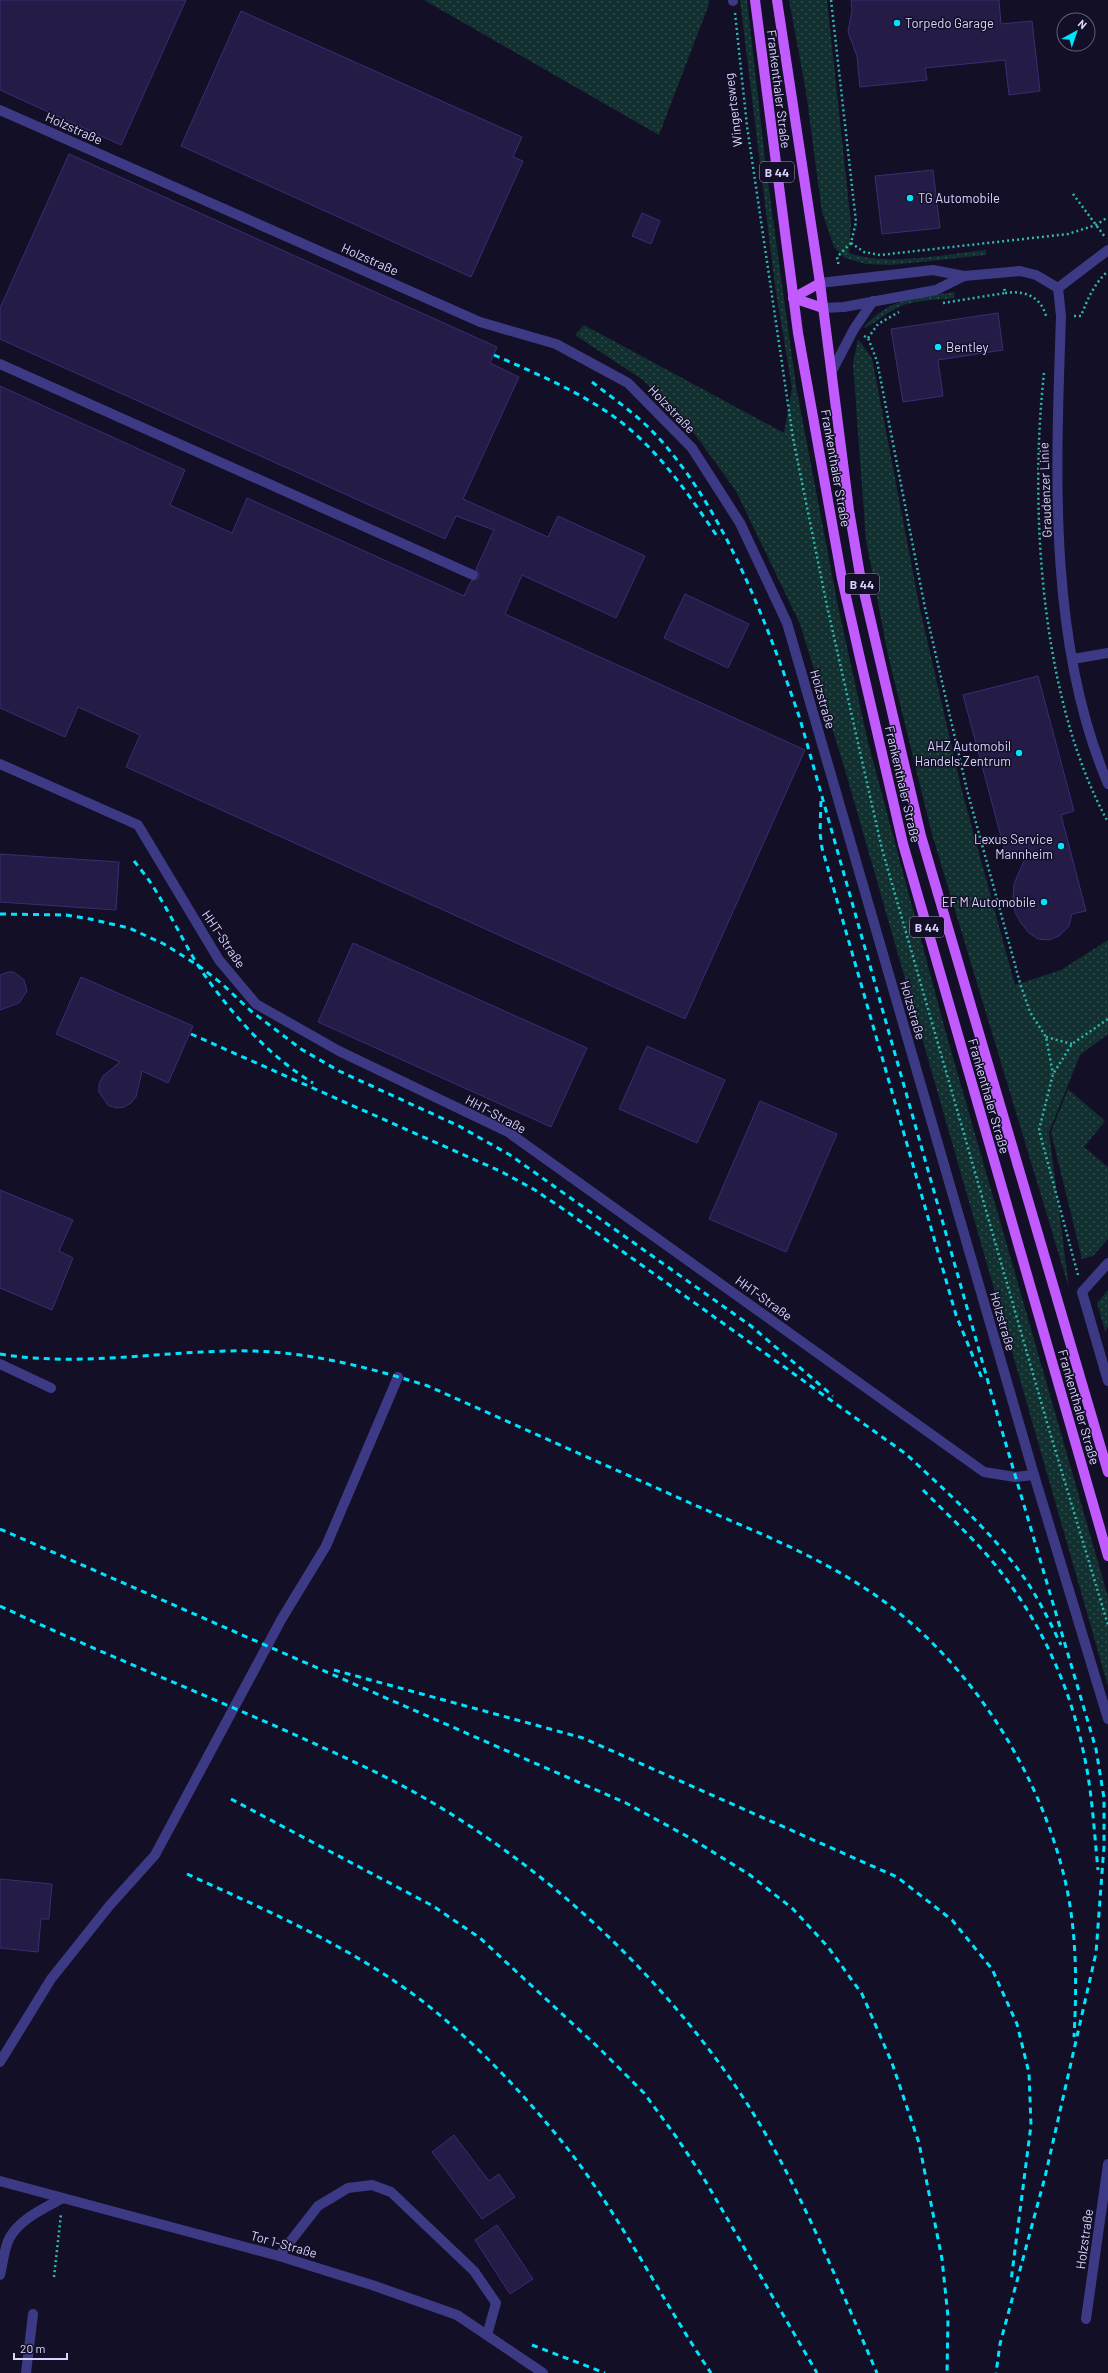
<svg xmlns="http://www.w3.org/2000/svg" width="1108" height="2373" font-family="Barlow,sans-serif">
<defs>
<pattern id="green-dots" width="8" height="8" patternUnits="userSpaceOnUse"><rect width="8" height="8" fill="#12302f"/><path d="M2 2h.1M6 6h.1" fill="none" stroke="#344d4e" stroke-width="1.8" stroke-linecap="round"/></pattern>
</defs>
<rect width="100%" height="100%" fill="#130f26"/>
<g fill="url(#green-dots)">
<polygon points="424,0 709,0 709,4 659,135"/>
<polygon points="740,0 747,0 766,168 796,386 838,606 868,742 946,1033 1108,1597 1108,1686 846,773 800,624 736,491 696,436 643,380 575,335 584,325 784,433 792,388 775,286"/>
<path d="M 789,0 L 827,0 L 851,224 L 849,253 C 889,267 944,254 986,250 L 986,255 L 891,265 L 866,264 L 845,258 L 834,247 L 822,212 L 806,92 Z"/>
<path d="M 955,292 L 954,298 C 937,300 916,300 901,306 C 888,311 871,327 863,328 C 890,297 917,298 955,292 Z"/>
<polygon points="858,339 872,358 920,609 962,791 1015,985 1061,970 1108,940 1108,1034 1080,1055 1049,1132 1069,1288 932,834 888,655 866,540 853,364"/>
<polygon points="1068,1089 1105,1121 1084,1147 1108,1167 1108,1239 1093,1256 1082,1259 1051,1132"/>
<polygon points="1108,1290 1108,1327 1105,1331 1097,1303"/>
</g>
<g fill="#241b47" stroke="#3b2d73">
<polygon points="0,0 186,0 121,145 0,90"/>
<polygon points="851,0 999,0 1001,24 1032,21 1040,91 1009,95 1005,60 925,68 927,80 860,87 857,56 848,32 852,10"/>
<polygon points="241,11 522,137 513,157 523,161 471,277 181,146"/>
<polygon points="69,154 497,347 490,363 519,377 463,499 548,537 558,516 645,556 616,618 522,575 505,614 805,750 685,1019 126,767 140,735 78,707 65,737 0,708 0,386 185,470 170,505 232,533 247,498 464,596 471,581 479,578 479,574 476,569 494,530 456,516 445,539 0,339 0,308"/>
<polygon points="933,170 940,228 882,234 875,176"/>
<polygon points="642,213 660,221 651,244 632,236"/>
<polygon points="998,313 1003,350 938,360 943,396 903,402 891,329"/>
<polygon points="685,594 749,624 728,668 664,638"/>
<polygon points="1038,676 1074,811 1061,815 1086,911 1072,914 1069,926 1059,936 1049,940 1038,939 1029,933 1021,923 1015,912 1013,899 1014,884 1027,854 1007,859 963,695"/>
<polygon points="0,854 119,862 116,910 0,902"/>
<polygon points="353,943 587,1048 551,1127 318,1022"/>
<polygon points="8,972 14,972 24,980 27,991 19,1003 0,1010 0,975"/>
<polygon points="81,977 193,1026 168,1083 142,1071 136,1097 131,1103 124,1107 116,1108 108,1105 99,1092 99,1084 103,1076 120,1062 56,1034"/>
<polygon points="647,1046 725,1080 697,1143 619,1109"/>
<polygon points="760,1101 837,1134 786,1252 709,1219"/>
<polygon points="0,1190 73,1220 59,1251 73,1258 52,1310 0,1288"/>
<polygon points="0,1879 52,1884 49,1919 41,1919 38,1952 0,1948"/>
<polygon points="454,2135 489,2181 499,2174 515,2197 482,2219 432,2152"/>
<polygon points="497,2225 533,2279 510,2294 475,2240"/>
</g>
<g fill="none" stroke-linecap="round" stroke-linejoin="round">
<g stroke="#2fb8b0" stroke-width="2.5" stroke-dasharray="2 3" stroke-linecap="butt">
<polyline points="831,0 856,222 851,243 837,257 839,267"/>
<polyline points="735,13 747,126 793,438 827,606 882,849 1048,1426 1108,1625"/>
<polyline points="1073,194 1105,237"/>
<polyline points="851,243 864,252 880,255 1068,234 1096,225 1108,217"/>
<path d="M 1005,293 C 1023,290 1041,296 1046,316"/>
<polyline points="943,303 1005,293 1004,286"/>
<path d="M 1074,316 L 1081,316 C 1088,298 1094,284 1108,271"/>
<polyline points="864,336 868,338 877,361 925,608 967,790 1020,983 1030,1012 1046,1037 1053,1074"/>
<polyline points="868,338 878,324 899,312"/>
<path d="M 1044,373 C 1029,510 1041,701 1108,822"/>
<polyline points="1046,1037 1072,1044"/>
<polyline points="1078,1275 1039,1130 1053,1074 1072,1044 1108,1019"/>
<polyline points="54,2277 61,2214"/>
</g>
<g stroke="#3d3a85" stroke-width="10">
<polyline points="733,0 733,1"/>
<polyline points="0,110 480,322 556,344 628,383 692,448 740,523 787,623 1034,1475 1108,1719"/>
<polyline points="0,364 473,575"/>
<polyline points="0,764 138,825 219,960 256,1004 339,1051 508,1132 984,1472 1015,1477 1034,1475"/>
<polyline points="0,1364 51,1388"/>
<polyline points="0,2062 51,1979 110,1905 155,1855 281,1620 326,1546 398,1377"/>
<polyline points="0,2181 279,2256 372,2285 457,2315 543,2373"/>
<polyline points="279,2256 318,2206 348,2188 372,2185 391,2192 474,2271 496,2303 487,2335"/>
<path d="M 0,2275 C 3,2263 4,2249 9,2239 C 19,2219 45,2208 63,2198"/>
<polyline points="1086,2319 1108,2164"/>
<polyline points="26,2373 33,2314"/>
</g>
<g stroke="#3d3a85" stroke-width="10">
<path d="M 820,283 L 933,270 L 964,276 L 1020,271 L 1036,275 L 1058,288 L 1061,316 C 1056,468 1047,641 1108,784"/>
<polyline points="1058,288 1108,250"/>
<polyline points="823,308 844,307 936,290 964,276"/>
<polyline points="832,371 854,329 873,301"/>
<polyline points="1073,659 1108,653"/>
<polyline points="1108,1263 1082,1292 1108,1381"/>
</g>
<g stroke="#c25bff" stroke-width="10">
<polyline points="755,0 798,333 842,579 859,654 903,844 1108,1556"/>
<polyline points="777,0 820,283 849,510 860,575 921,836 1108,1472"/>
<polyline points="793,298 823,308"/>
<polyline points="793,298 820,283"/>
</g>
<g stroke="#00e5ff" stroke-width="3" stroke-dasharray="6 5" stroke-linecap="butt">
<path d="M 494,355 C 535,373 576,390 613,416 C 657,447 689,495 719,539"/>
<path d="M 592,382 C 610,396 630,410 647,426 C 720,497 767,623 800,719 L 1000,1424 L 1096,1749 L 1104,1798 L 1104,1846 L 1096,1953 L 1045,2177 L 1000,2344 L 996,2373"/>
<polyline points="821,801 820,833 822,848 956,1315 983,1381"/>
<path d="M 134,861 C 142,871 151,882 157,893 C 172,917 184,943 199,967 C 229,1011 267,1055 313,1083"/>
<polyline points="0,914 66,915 90,919 129,928 164,944 199,966 221,983 251,1011 301,1049 339,1071 459,1126 510,1155 751,1326 833,1396"/>
<path d="M 191,1034 L 500,1171 L 535,1190 L 566,1211 L 906,1454 C 949,1494 999,1538 1031,1588 C 1042,1606 1052,1626 1061,1645"/>
<path d="M 0,1354 C 83,1368 170,1349 254,1351 C 314,1353 371,1368 428,1386 C 515,1425 603,1464 690,1503 C 749,1529 812,1553 866,1589 C 962,1651 1035,1762 1063,1872 C 1077,1926 1077,1982 1074,2037"/>
<path d="M 923,1490 C 941,1508 959,1525 976,1543 C 1030,1600 1067,1674 1083,1750 C 1092,1789 1094,1830 1098,1870"/>
<polyline points="0,1529 626,1803 692,1839 750,1875 793,1909 828,1947 862,1994 892,2063 919,2143 942,2259 948,2317 947,2373"/>
<path d="M 0,1606 C 96,1651 194,1690 291,1733 C 339,1755 388,1776 433,1803 C 551,1873 656,1971 734,2084 C 795,2172 834,2275 877,2373"/>
<polyline points="334,1670 583,1738 897,1877 952,1920 992,1969 1017,2024 1029,2073 1031,2125 1011,2281"/>
<polyline points="231,1799 433,1906 480,1938 600,2049 644,2093 677,2138 703,2177 817,2373"/>
<path d="M 187,1874 C 266,1910 347,1945 417,1997 C 475,2041 526,2096 571,2153 C 623,2221 663,2302 711,2373"/>
<polyline points="532,2345 605,2373"/>
</g>
</g>
<g fill="#00e5ff" stroke="#130f26" stroke-width="1.5">
<circle cx="897" cy="23" r="4"/>
<circle cx="910" cy="198" r="4"/>
<circle cx="938" cy="347" r="4"/>
<circle cx="1019" cy="753" r="4"/>
<circle cx="1061" cy="846" r="4"/>
<circle cx="1044" cy="902" r="4"/>
</g>
<g text-anchor="middle" dominant-baseline="central" stroke-width="3" stroke-linejoin="round" paint-order="stroke">
<g fill="#130f26" stroke="#9e99be" stroke-width="1">
<rect x="760" y="162" width="34" height="20" rx="3"/>
<rect x="845" y="574" width="34" height="20" rx="3"/>
<rect x="910" y="917" width="34" height="20" rx="3"/>
</g>
<g font-size="12" font-weight="bold" fill="#d9d4ff">
<text x="777" y="172">B 44</text>
<text x="862" y="584">B 44</text>
<text x="927" y="927">B 44</text>
</g>
<g font-size="13" fill="#d9d4ff" stroke="#130f26" text-anchor="start">
<text x="905" y="23">Torpedo Garage</text>
<text x="918" y="198">TG Automobile</text>
<text x="946" y="347">Bentley</text>
<text x="1011" y="746" text-anchor="end">AHZ Automobil<tspan x="1011" dy="15">Handels Zentrum</tspan></text>
<text x="1053" y="839" text-anchor="end">Lexus Service<tspan x="1053" dy="15">Mannheim</tspan></text>
<text x="1036" y="902" text-anchor="end">EF M Automobile</text>
</g>
<g font-size="13" fill="#d9d4ff" stroke="#130f26">
<text transform="translate(779 89) rotate(83)">Frankenthaler Straße</text>
<text transform="translate(733 110) rotate(-97)">Wingertsweg</text>
<text transform="translate(74 128) rotate(24)">Holzstraße</text>
<text transform="translate(370 259) rotate(24)">Holzstraße</text>
<text transform="translate(672 409) rotate(46)">Holzstraße</text>
<text transform="translate(836 468) rotate(80)">Frankenthaler Straße</text>
<text transform="translate(1045 490) rotate(-92)">Graudenzer Linie</text>
<text transform="translate(823 699) rotate(74)">Holzstraße</text>
<text transform="translate(903 784) rotate(77)">Frankenthaler Straße</text>
<text transform="translate(224 939) rotate(56)">HHT-Straße</text>
<text transform="translate(913 1010) rotate(74)">Holzstraße</text>
<text transform="translate(989 1096) rotate(74)">Frankenthaler Straße</text>
<text transform="translate(496 1114) rotate(28)">HHT-Straße</text>
<text transform="translate(764 1298) rotate(36)">HHT-Straße</text>
<text transform="translate(1003 1321) rotate(74)">Holzstraße</text>
<text transform="translate(1079 1407) rotate(74)">Frankenthaler Straße</text>
<text transform="translate(1084 2239) rotate(-82)">Holzstraße</text>
<text transform="translate(284 2244) rotate(16)">Tor 1-Straße</text>
</g>
</g>
<g transform="translate(1076 32) rotate(40)"><circle r="19" fill="#130f26" stroke="#625e7d"/>
<path d="M0-3L7 15L0 10L-7 15Z" fill="#00e5ff"/>
<text y="-6" font-size="11" font-weight="bold" text-anchor="middle" fill="#d9d4ff">N</text>
</g>
<path d="M14 2353v6h53v-6" fill="none" stroke="#d9d4ff" stroke-width="2"/>
<text x="20" y="2353" font-size="12" fill="#d9d4ff" stroke="#130f26" stroke-width="3" paint-order="stroke">20 m</text>
</svg>
